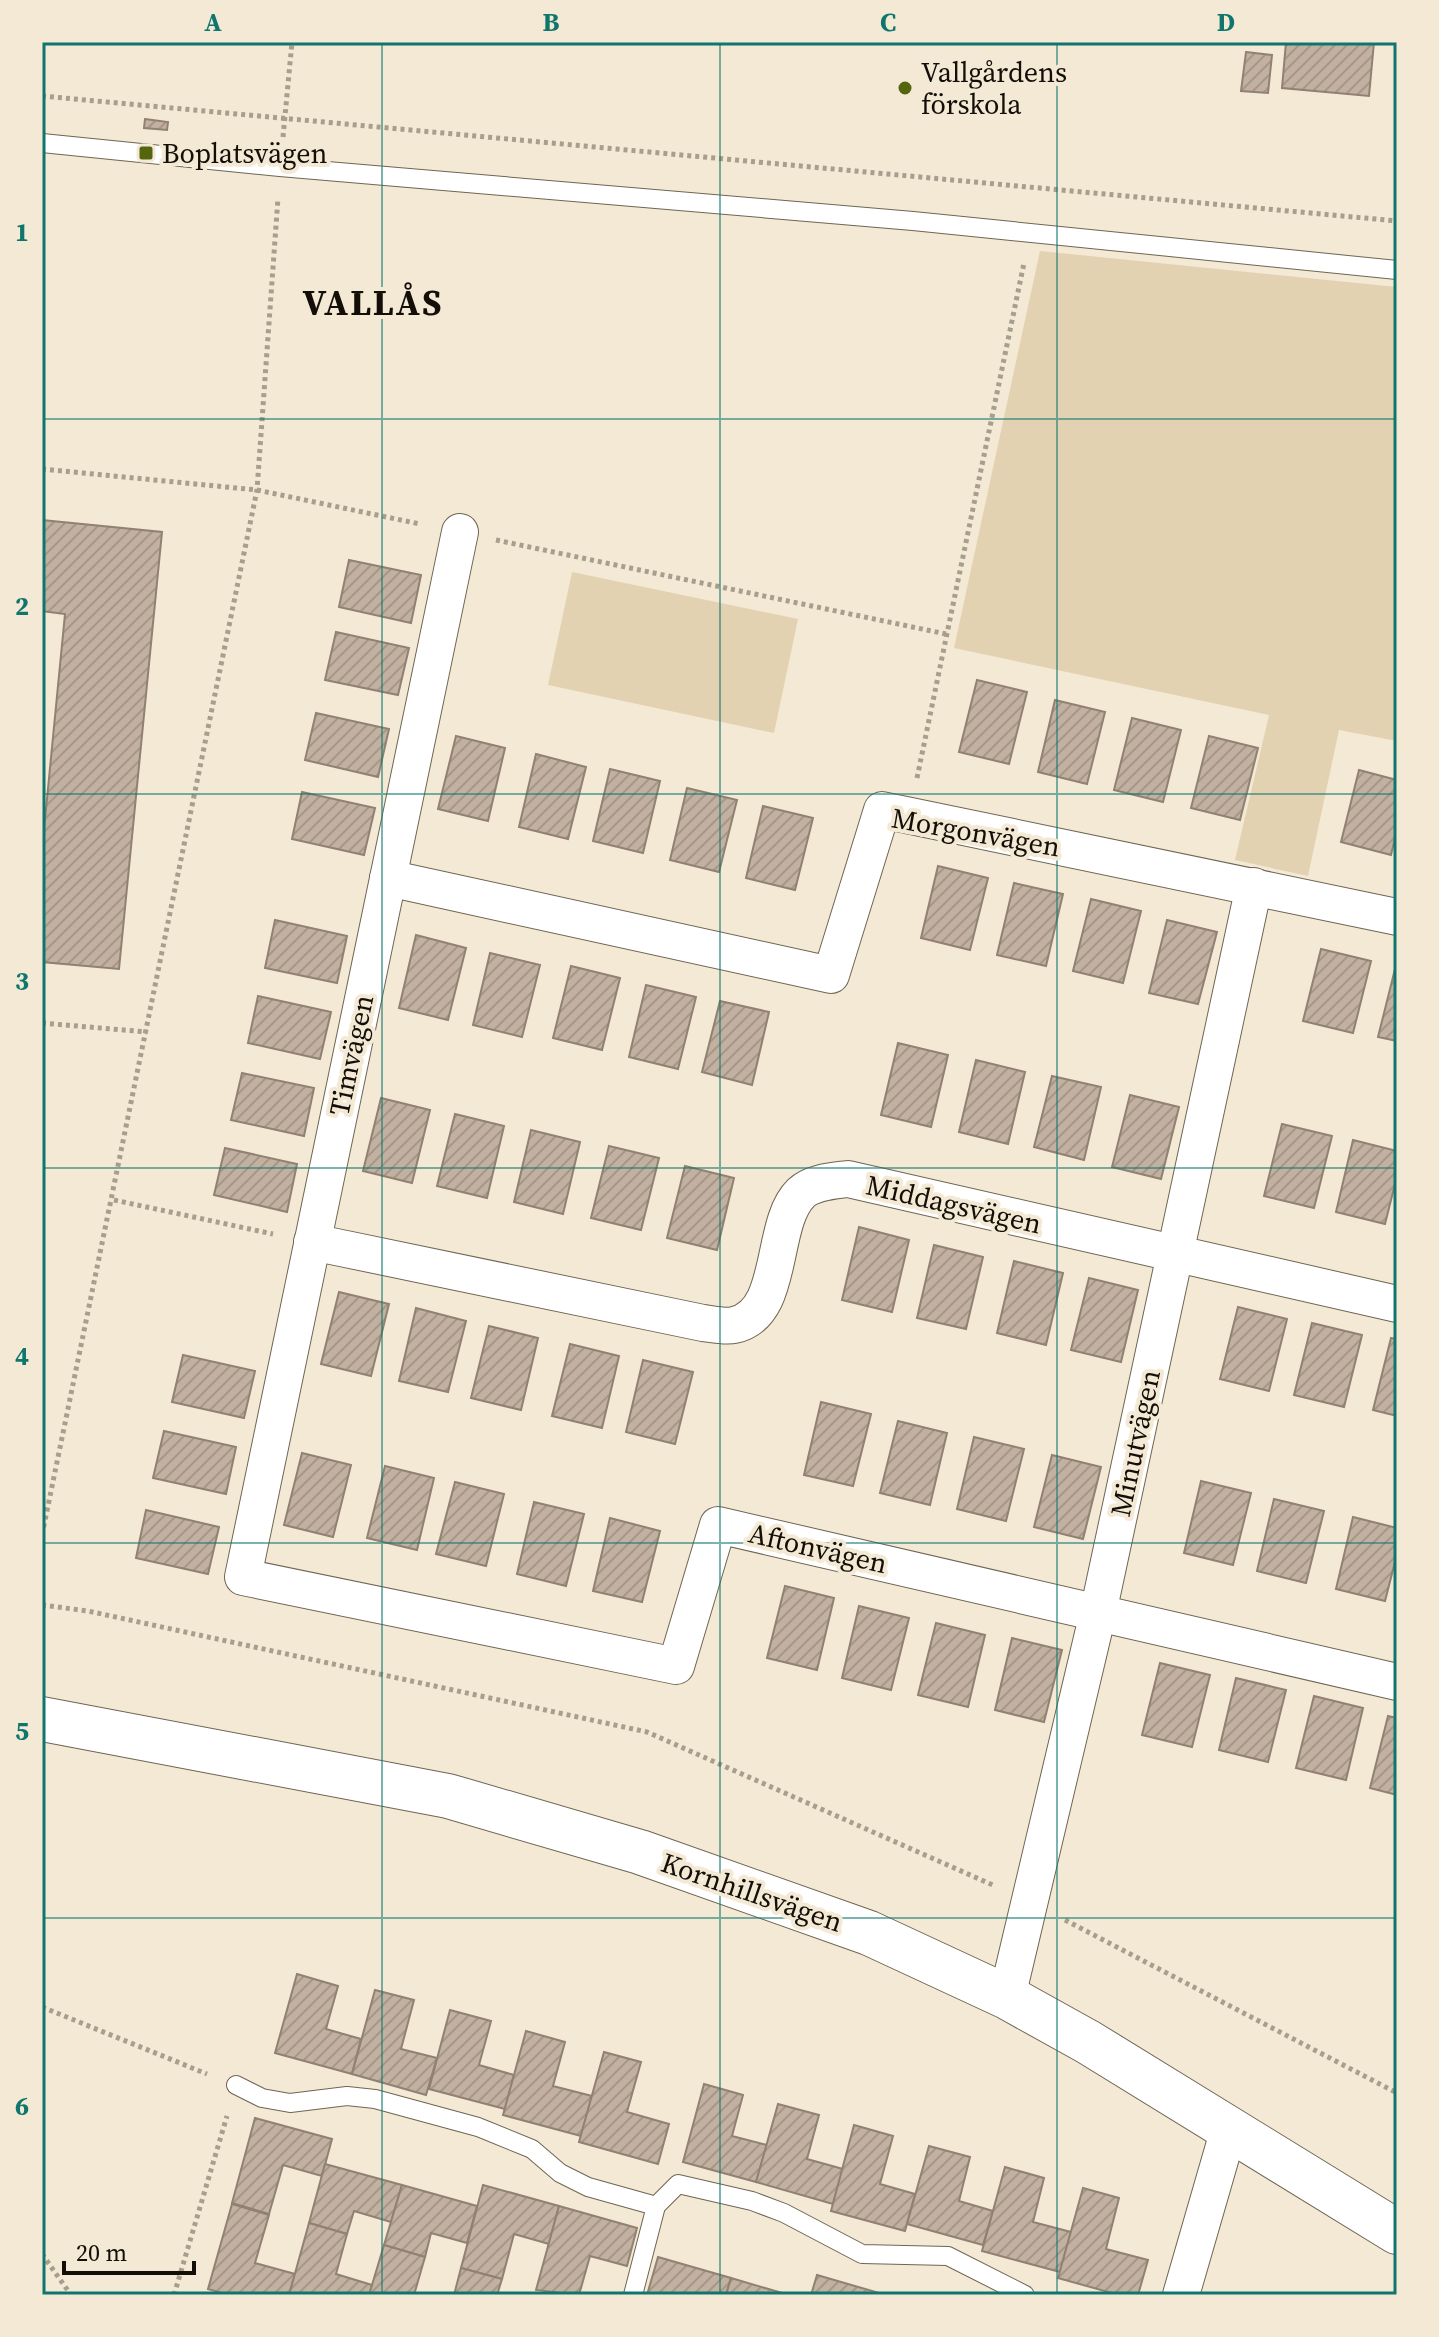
<svg xmlns="http://www.w3.org/2000/svg" width="1439" height="2337" font-family="'Source Serif 4',serif">
<defs>
<pattern id="building-hatch" width="6" height="6" patternUnits="userSpaceOnUse" patternTransform="scale(2)"><rect width="6" height="6" fill="#c2b1a1"/><path d="M-1 1l2-2M0 6l6-6M5 7l2-2" fill="none" stroke="#a69789"/></pattern>
</defs>
<rect width="100%" height="100%" fill="#f4e9d5"/>
<g fill="#e2d2b2">
<polygon points="1040,251 1397,287 1397,741 1339,730 1308,876 1235,860 1269,715 954,648"/>
<polygon points="572,572 798,619 774,733 548,685"/>
</g>
<g fill="url(#building-hatch)" stroke="#908172" stroke-width="2">
<polygon points="1286,42 1374,42 1369,96 1282,88"/>
<polygon points="1246,52 1272,55 1268,93 1241,91"/>
<polygon points="145,119 168,122 167,130 144,128"/>
<polygon points="42,520 162,532 119,969 42,962 42,850 65,614 42,611"/>
<polygon points="349,560 421,575 411,623 339,607"/>
<polygon points="336,632 409,648 398,695 325,680"/>
<polygon points="977,680 1027,692 1009,764 959,752"/>
<polygon points="1055,700 1105,712 1087,784 1038,772"/>
<polygon points="316,713 389,729 378,777 305,760"/>
<polygon points="1132,718 1181,730 1163,802 1114,790"/>
<polygon points="456,736 505,748 488,821 438,809"/>
<polygon points="1209,736 1258,748 1240,820 1191,808"/>
<polygon points="536,754 586,767 568,839 519,827"/>
<polygon points="610,769 660,781 643,853 593,841"/>
<polygon points="1359,770 1397,780 1397,830 1391,855 1341,842"/>
<polygon points="687,788 737,800 719,872 670,860"/>
<polygon points="302,792 375,808 364,855 292,839"/>
<polygon points="763,806 813,818 795,890 746,878"/>
<polygon points="938,866 988,878 970,950 921,938"/>
<polygon points="1014,883 1063,894 1046,966 997,955"/>
<polygon points="1091,899 1141,911 1123,983 1073,971"/>
<polygon points="275,920 347,936 337,983 265,968"/>
<polygon points="1167,920 1217,932 1198,1004 1149,993"/>
<polygon points="416,935 466,948 448,1020 399,1008"/>
<polygon points="1321,949 1371,961 1353,1033 1303,1021"/>
<polygon points="490,953 540,965 522,1037 473,1025"/>
<polygon points="1396,965 1397,965 1397,1041 1378,1037"/>
<polygon points="571,966 620,978 602,1050 553,1038"/>
<polygon points="646,985 696,997 678,1069 629,1057"/>
<polygon points="258,996 331,1012 320,1059 248,1043"/>
<polygon points="720,1001 769,1012 752,1085 702,1072"/>
<polygon points="898,1043 948,1055 931,1127 881,1115"/>
<polygon points="976,1060 1025,1072 1008,1144 959,1132"/>
<polygon points="242,1073 314,1088 304,1136 231,1120"/>
<polygon points="1052,1076 1101,1087 1084,1160 1034,1147"/>
<polygon points="1130,1095 1179,1107 1161,1179 1112,1167"/>
<polygon points="381,1098 430,1110 412,1183 363,1171"/>
<polygon points="455,1114 504,1126 487,1198 437,1186"/>
<polygon points="1282,1124 1332,1136 1314,1208 1264,1196"/>
<polygon points="531,1130 580,1142 563,1214 514,1202"/>
<polygon points="1353,1140 1397,1151 1397,1176 1385,1224 1336,1212"/>
<polygon points="609,1146 659,1158 641,1230 591,1218"/>
<polygon points="225,1148 297,1164 287,1212 214,1195"/>
<polygon points="685,1166 734,1178 717,1250 667,1238"/>
<polygon points="859,1227 909,1240 892,1312 842,1300"/>
<polygon points="934,1245 983,1257 966,1329 917,1318"/>
<polygon points="1014,1261 1063,1273 1046,1345 997,1333"/>
<polygon points="1089,1278 1138,1290 1121,1362 1071,1350"/>
<polygon points="339,1292 389,1304 371,1376 321,1364"/>
<polygon points="1238,1307 1287,1319 1269,1391 1220,1379"/>
<polygon points="416,1308 466,1321 448,1392 399,1381"/>
<polygon points="1312,1323 1362,1335 1344,1407 1294,1395"/>
<polygon points="489,1326 538,1338 521,1410 471,1398"/>
<polygon points="1391,1338 1397,1339 1397,1416 1373,1410"/>
<polygon points="570,1344 619,1356 602,1428 552,1416"/>
<polygon points="183,1355 255,1371 244,1418 172,1402"/>
<polygon points="643,1360 693,1372 675,1444 626,1432"/>
<polygon points="821,1402 871,1414 853,1486 804,1475"/>
<polygon points="898,1421 947,1433 930,1505 880,1493"/>
<polygon points="164,1431 236,1447 226,1494 153,1478"/>
<polygon points="974,1437 1024,1449 1006,1521 957,1509"/>
<polygon points="302,1453 351,1465 333,1537 284,1525"/>
<polygon points="1052,1455 1101,1467 1083,1539 1034,1527"/>
<polygon points="385,1466 434,1478 417,1550 367,1538"/>
<polygon points="1201,1481 1251,1493 1233,1565 1184,1553"/>
<polygon points="455,1482 504,1494 486,1566 436,1554"/>
<polygon points="1274,1499 1324,1511 1306,1583 1257,1571"/>
<polygon points="534,1502 584,1514 566,1586 517,1574"/>
<polygon points="146,1510 219,1527 208,1574 136,1558"/>
<polygon points="1353,1517 1397,1528 1397,1554 1385,1601 1336,1589"/>
<polygon points="610,1518 660,1531 642,1602 593,1591"/>
<polygon points="785,1586 834,1598 817,1670 767,1658"/>
<polygon points="859,1606 909,1618 891,1690 842,1678"/>
<polygon points="936,1623 985,1635 968,1707 918,1695"/>
<polygon points="1012,1638 1062,1650 1044,1722 995,1710"/>
<polygon points="1160,1663 1210,1675 1192,1747 1142,1735"/>
<polygon points="1236,1678 1286,1690 1268,1762 1219,1750"/>
<polygon points="1314,1696 1363,1708 1346,1780 1296,1768"/>
<polygon points="1388,1716 1397,1718 1397,1795 1370,1788"/>
<polygon points="297,1974 338,1986 326,2029 361,2039 352,2074 275,2053"/>
<polygon points="375,1990 414,2000 401,2049 437,2058 426,2095 352,2074"/>
<polygon points="450,2010 491,2021 479,2065 514,2075 505,2109 429,2089"/>
<polygon points="526,2031 565,2042 553,2086 592,2096 581,2136 503,2115"/>
<polygon points="604,2052 641,2062 627,2112 669,2124 658,2164 579,2142"/>
<polygon points="704,2084 743,2095 732,2136 767,2145 756,2182 683,2162"/>
<polygon points="778,2104 819,2115 807,2159 843,2169 833,2204 756,2182"/>
<polygon points="255,2118 332,2139 322,2176 283,2165 269,2214 232,2203"/>
<polygon points="854,2125 893,2136 880,2184 915,2194 905,2231 831,2211"/>
<polygon points="929,2146 970,2157 959,2201 993,2211 983,2245 907,2224"/>
<polygon points="325,2164 402,2185 391,2222 354,2211 347,2234 309,2223"/>
<polygon points="1005,2167 1044,2178 1033,2222 1071,2232 1060,2272 982,2251"/>
<polygon points="402,2185 477,2206 467,2243 431,2233 425,2257 384,2245"/>
<polygon points="483,2185 559,2206 549,2244 514,2234 502,2279 461,2268"/>
<polygon points="1083,2188 1119,2198 1106,2249 1148,2260 1138,2295 1119,2295 1058,2278"/>
<polygon points="232,2204 269,2215 255,2263 295,2274 289,2295 229,2295 208,2289"/>
<polygon points="559,2206 637,2228 627,2266 590,2256 579,2295 536,2290"/>
<polygon points="309,2223 347,2234 336,2274 372,2285 369,2295 289,2295"/>
<polygon points="384,2245 425,2257 414,2295 369,2295"/>
<polygon points="658,2257 731,2278 726,2295 647,2295"/>
<polygon points="461,2268 502,2279 497,2295 454,2295"/>
<polygon points="817,2275 886,2295 811,2295"/>
<polygon points="731,2278 789,2295 726,2295"/>
</g>
<g fill="none" stroke-linecap="round" stroke-linejoin="round">
<g stroke="#6e6553" stroke-width="20">
<g id="service">
<polyline points="42,143 280,167 913,221 1397,270"/>
<polyline points="236,2085 262,2098 290,2103 347,2096 375,2099 478,2127 532,2149 560,2173 588,2187 656,2206"/>
<polyline points="633,2295 656,2206 678,2184 752,2201 784,2213 862,2254 948,2256 1025,2295"/>
</g>
</g>
<g stroke="#6e6553" stroke-width="38">
<g id="minor">
<polyline points="460,532 243,1577 676,1666 718,1525 1397,1682"/>
<polyline points="388,878 831,975 882,810 1397,917"/>
<path d="M 312,1242 L 703,1323 C 712,1324 725,1327 734,1325 C 786,1314 769,1224 801,1193 C 813,1182 833,1181 848,1179 L 1397,1304"/>
<polyline points="1007,1997 1098,1613 1254,886"/>
<polyline points="1181,2295 1229,2129"/>
</g>
</g>
<g stroke="#6e6553" stroke-width="46">
<polyline id="tertiary" points="42,1719 448,1796 640,1852 869,1933 1007,1997 1088,2042 1397,2232"/>
</g>
<g stroke="#a79e8e" stroke-width="5" stroke-dasharray="4 4" stroke-linecap="butt">
<polyline points="42,96 1397,221"/>
<polyline points="283,137 292,42"/>
<polyline points="42,469 257,490 420,524"/>
<polyline points="496,540 946,634"/>
<polyline points="917,778 1024,263"/>
<polyline points="42,1023 147,1032"/>
<polyline points="114,1200 273,1234"/>
<polyline points="42,1535 257,490 278,198"/>
<polyline points="42,1605 88,1611 647,1732 995,1886"/>
<polyline points="1065,1920 1397,2093"/>
<polyline points="42,2007 207,2074"/>
<polyline points="42,2254 71,2295"/>
<polyline points="174,2295 227,2116"/>
</g>
<use href="#service" stroke="#fff" stroke-width="18"/>
<use href="#minor" stroke="#fff" stroke-width="36"/>
<use href="#tertiary" stroke="#fff" stroke-width="44"/>
</g>
<path fill="none" stroke="#0f766e" stroke-width="2" stroke-opacity="0.55" d="M 382,42 L 382,2295M 720,42 L 720,2295M 1057,42 L 1057,2295M 42,419 L 1397,419M 42,794 L 1397,794M 42,1168 L 1397,1168M 42,1543 L 1397,1543M 42,1918 L 1397,1918"/>
<g fill="#53650e" stroke="#f4e9d5" stroke-width="3">
<circle cx="905" cy="88" r="8"/>
<rect x="138" y="145" width="16" height="16" rx="4"/>
</g>
<g text-anchor="middle" dominant-baseline="central" stroke-width="8" stroke-linejoin="round" paint-order="stroke">
<g font-size="28" fill="#130f08" stroke="#f4e9d5" text-anchor="start">
<text x="921" y="72">Vallgårdens<tspan x="921" dy="32">förskola</tspan></text>
<text x="162" y="153">Boplatsvägen</text>
</g>
<g font-size="28" fill="#130f08" stroke="#f4e9d5">
<text transform="translate(976 832) rotate(10)">Morgonvägen</text>
<text transform="translate(351 1055) rotate(-78)">Timvägen</text>
<text transform="translate(954 1204) rotate(13)">Middagsvägen</text>
<text transform="translate(1135 1443) rotate(-78)">Minutvägen</text>
<text transform="translate(818 1548) rotate(13)">Aftonvägen</text>
<text transform="translate(752 1892) rotate(19)">Kornhillsvägen</text>
</g>
<g font-size="36" font-weight="bold" letter-spacing="2" fill="#130f08" stroke="#f4e9d5">
<text x="373" y="302">VALLÅS</text>
</g>
</g>
<rect width="1439" height="2337" fill="none" stroke="#f4e9d5" stroke-width="88"/>
<path d="M64 2261v12h130v-12" fill="none" stroke="#130f08" stroke-width="4"/>
<text x="76" y="2261" font-size="24" fill="#130f08" stroke="#f4e9d5" stroke-width="6" paint-order="stroke">20 m</text>
<rect x="44" y="44" width="1351" height="2249" fill="none" stroke="#0f766e" stroke-width="3"/>
<g font-size="26" text-anchor="middle" font-weight="bold" fill="#0f766e">
<text x="213" y="31">A</text>
<text x="551" y="31">B</text>
<text x="888" y="31">C</text>
<text x="1226" y="31">D</text>
<text x="22" y="241">1</text>
<text x="22" y="615">2</text>
<text x="22" y="990">3</text>
<text x="22" y="1365">4</text>
<text x="22" y="1740">5</text>
<text x="22" y="2115">6</text>
</g>
</svg>
